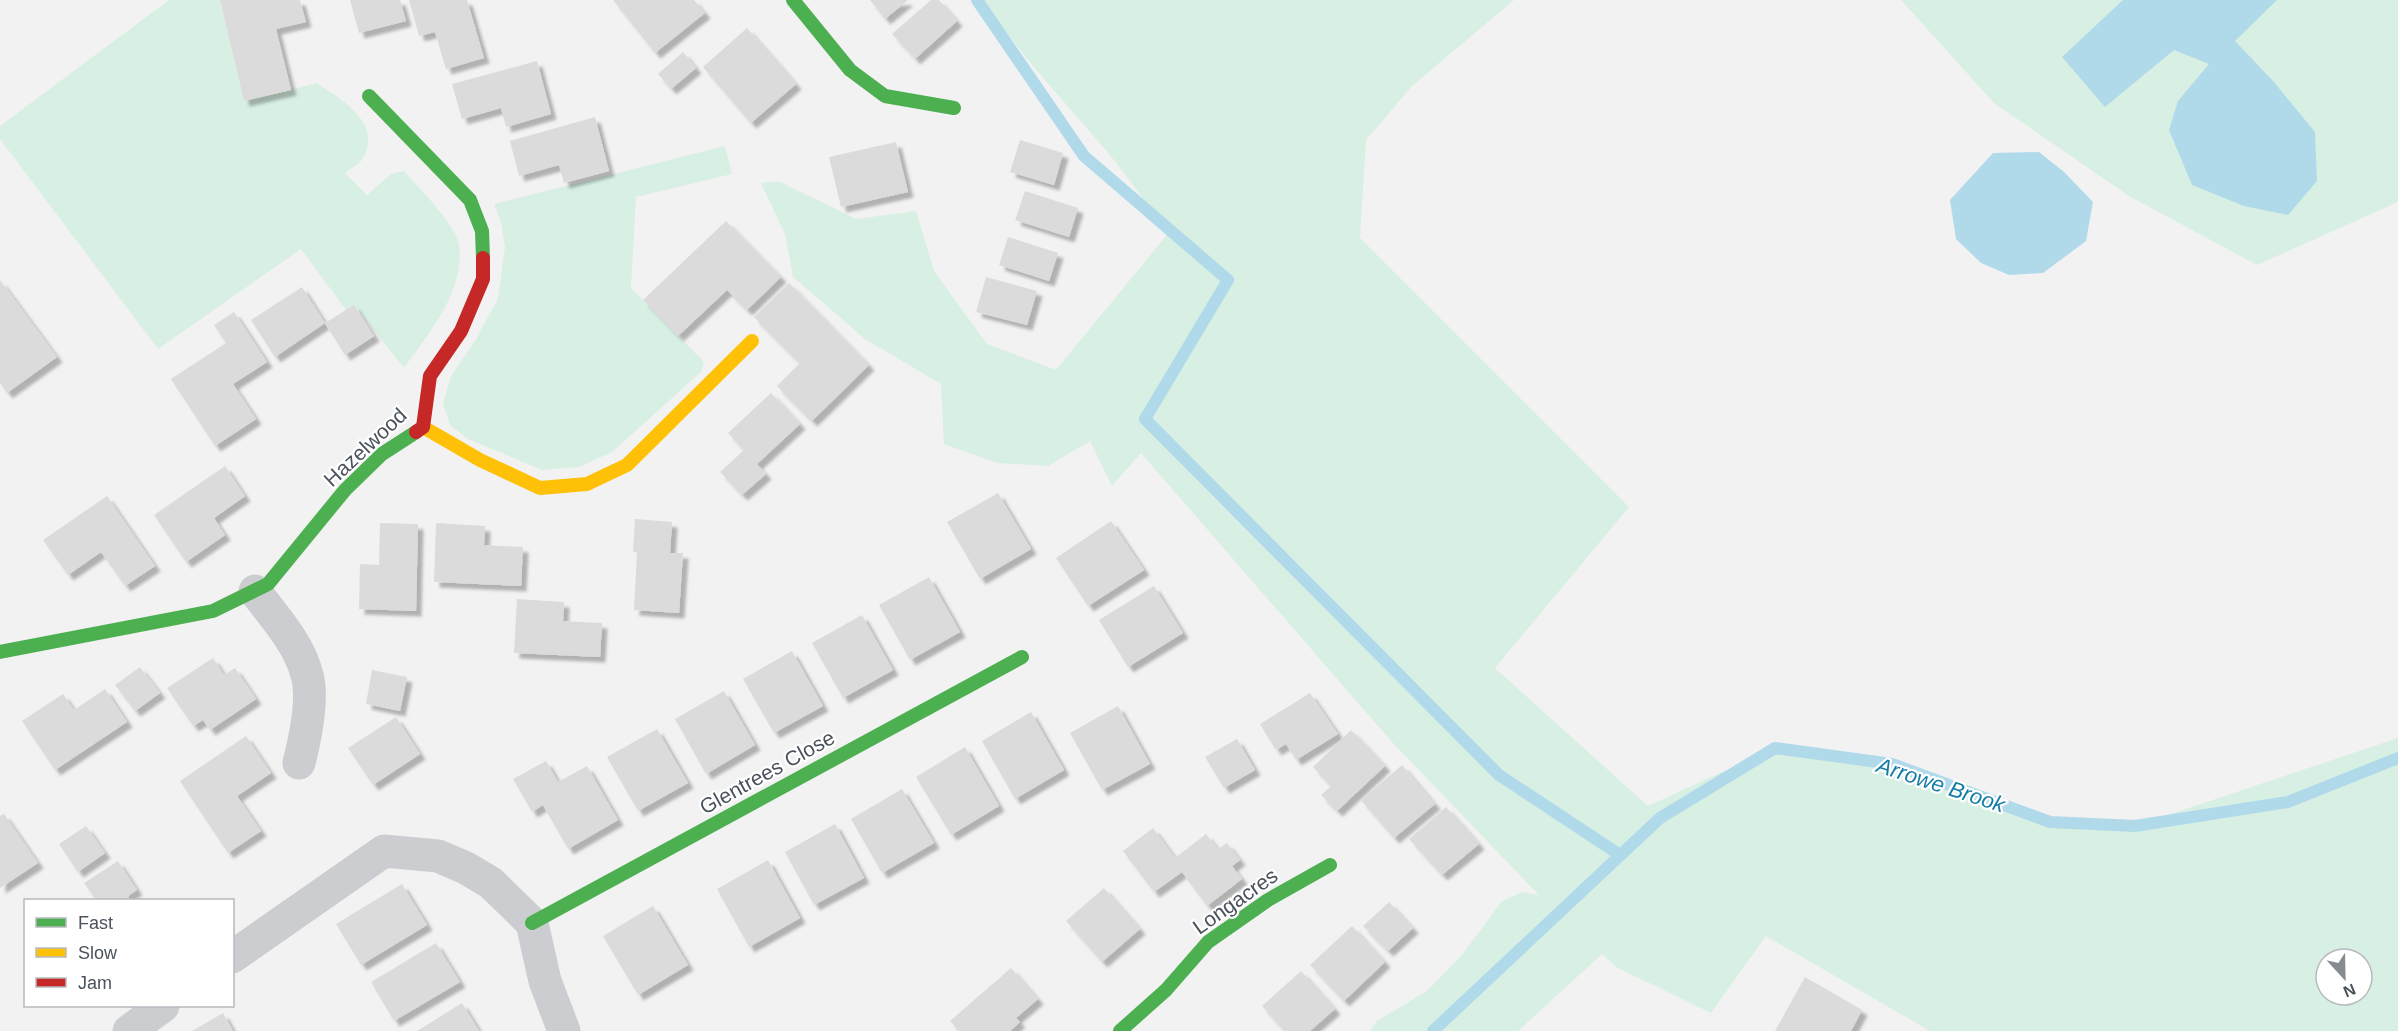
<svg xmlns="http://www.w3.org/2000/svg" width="2398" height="1031" font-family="Helvetica,sans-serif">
<defs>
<filter id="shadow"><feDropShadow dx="5.5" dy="5.5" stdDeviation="1.5" flood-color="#0004"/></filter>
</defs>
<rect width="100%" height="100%" fill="#f2f2f2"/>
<g fill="#d8efe3" fill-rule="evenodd">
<path d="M 169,0 L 220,0 L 244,101 L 317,83 C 342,100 383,123 363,158 C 360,164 351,168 345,173 L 367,195 L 391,174 L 404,171 C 418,187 456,225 459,245 C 465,292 429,332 404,368 L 354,305 L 346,310 L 301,249 L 158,349 L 0,139 L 0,126 Z"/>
<path d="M 984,0 L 1514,0 L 1412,86 L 1366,140 L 1360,238 L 1629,507 L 1495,668 L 1648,806 L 1775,748 L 1892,764 L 2050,822 L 2135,826 L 2398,738 L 2398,1031 L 1930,1031 L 1766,936 L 1711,1013 L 1616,967 L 1602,954 L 1518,1031 L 1370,1031 L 1377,1021 L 1427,991 L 1462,955 L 1502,901 L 1522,892 L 1539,895 L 1391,741 L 1141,453 L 1112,486 L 1090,441 L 1048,466 L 997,463 L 944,444 L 941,384 L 865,339 L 793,277 L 785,234 L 761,183 L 778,181 L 856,219 L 916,211 L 934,271 L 987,344 L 1056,370 L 1166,236 C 1118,148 1037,84 984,0 ZM 2326,959 L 2362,959 L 2362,995 L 2326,995 Z"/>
<polygon points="1901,0 2398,0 2398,202 2257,265 2129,196 1994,103"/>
<polygon points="725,146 732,174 636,197 631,288 704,362 701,372 612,452 579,467 542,470 468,439 450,425 443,404 451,376 477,338 498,298 505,247 501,222 494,204"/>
</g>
<g fill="#b0daea">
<polygon points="2123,0 2277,0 2235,41 2273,81 2315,132 2317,181 2288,215 2244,206 2192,185 2169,130 2178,101 2209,64 2174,50 2105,107 2062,57"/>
<polygon points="2039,152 2064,172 2093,202 2086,241 2043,273 2009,275 1981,263 1956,239 1950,200 1993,153"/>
</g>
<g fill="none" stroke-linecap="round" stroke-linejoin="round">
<g stroke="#b0daea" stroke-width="12">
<polyline points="977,0 1084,156 1228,280 1145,419 1499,775 1620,855"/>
<polyline points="1433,1031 1660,818 1775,748 1892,764 2050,822 2135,826 2288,802 2398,758"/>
</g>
</g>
<g fill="#dbdbdc" filter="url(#shadow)">
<polygon points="220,0 300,0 306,22 276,29 291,90 244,101"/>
<polygon points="350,0 400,0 406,21 359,33"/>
<polygon points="409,0 467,0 484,58 446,69 435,32 419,36"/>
<polygon points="613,0 694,0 705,13 655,53"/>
<polygon points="870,0 908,0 885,19"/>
<polygon points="931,0 939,0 957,21 915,59 892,34"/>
<polygon points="747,28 796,84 751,123 703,67"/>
<polygon points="683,52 696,68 671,89 658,74"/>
<polygon points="537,61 551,114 506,127 501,108 462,119 452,84"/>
<polygon points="595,117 609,171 564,183 559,165 519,176 510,141"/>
<polygon points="1020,140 1063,153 1054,185 1010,172"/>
<polygon points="896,142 908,192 841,207 829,157"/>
<polygon points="1025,191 1078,208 1069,237 1015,220"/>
<polygon points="726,221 781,277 747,310 727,290 678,336 643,300"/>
<polygon points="1008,237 1058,253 1049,281 999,265"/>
<polygon points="986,277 1037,291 1027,325 976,312"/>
<polygon points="0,280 57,357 7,393 0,383"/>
<polygon points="789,283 869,365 812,421 777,386 800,363 754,317"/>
<polygon points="302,287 325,323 275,357 251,320"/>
<polygon points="354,305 374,336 345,355 325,323"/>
<polygon points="234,312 267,362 233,384 256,419 215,446 171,379 226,343 214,325"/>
<polygon points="771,393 800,424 757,464 766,474 742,495 720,472 744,450 728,433"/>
<polygon points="225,466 245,496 214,518 225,535 186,562 154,515"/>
<polygon points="998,493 1031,549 980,579 947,522"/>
<polygon points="107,496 155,566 125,586 101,552 68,575 43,540"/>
<polygon points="635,519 672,522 670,553 683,553 679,613 634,610 637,552 633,552"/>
<polygon points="1111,521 1144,570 1088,606 1056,558"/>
<polygon points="380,523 418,524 416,611 359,609 360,564 379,565"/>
<polygon points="436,523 485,526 484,545 523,547 521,586 434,582"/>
<polygon points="929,577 960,632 910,660 879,605"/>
<polygon points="1154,586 1183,633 1128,667 1099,620"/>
<polygon points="517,599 564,602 563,621 602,623 600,657 514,653"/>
<polygon points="862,615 893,670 843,698 812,643"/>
<polygon points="792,651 823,706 774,733 743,679"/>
<polygon points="213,658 224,675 235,668 256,699 210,730 203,720 193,726 167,688"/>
<polygon points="140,667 160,693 135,711 115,685"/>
<polygon points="372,670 407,677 400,711 366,704"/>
<polygon points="105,689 127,722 55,770 22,721 63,694 74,710"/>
<polygon points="724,691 755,745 706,774 675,719"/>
<polygon points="1310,693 1338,734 1296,760 1286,744 1276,750 1260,724"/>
<polygon points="1118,706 1150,764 1102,790 1070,733"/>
<polygon points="1031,712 1064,770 1015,799 982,741"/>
<polygon points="396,717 420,754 373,785 348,748"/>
<polygon points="657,729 688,783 638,811 607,757"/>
<polygon points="1351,730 1385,766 1337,811 1321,795 1331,786 1313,767"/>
<polygon points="246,736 271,773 237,796 261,831 228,853 180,781"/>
<polygon points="1237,739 1255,770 1224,788 1205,757"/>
<polygon points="965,747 999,806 951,835 916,777"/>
<polygon points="546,761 558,782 587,766 618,820 568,849 543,805 532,812 513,779"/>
<polygon points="1402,765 1435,804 1394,838 1361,800"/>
<polygon points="902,789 934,843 882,873 851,819"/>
<polygon points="1446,807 1479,844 1442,875 1409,839"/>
<polygon points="4,814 38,863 0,888 0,816"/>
<polygon points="835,824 864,878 814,905 785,852"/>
<polygon points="86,826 105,853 78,872 59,844"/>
<polygon points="1153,828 1175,858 1206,834 1218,849 1227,843 1240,860 1232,866 1242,879 1207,906 1182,872 1154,892 1123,851"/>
<polygon points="768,860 800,918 749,947 717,889"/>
<polygon points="118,861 137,890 128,896 130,900 96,900 84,883"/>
<polygon points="402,884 427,925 361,965 336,924"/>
<polygon points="1104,888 1140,929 1102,962 1066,921"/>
<polygon points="1389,902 1413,928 1388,951 1363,926"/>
<polygon points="653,906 688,965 638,995 603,936"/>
<polygon points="1352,926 1385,962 1344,1001 1310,965"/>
<polygon points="436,943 460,982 394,1021 371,982"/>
<polygon points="1011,968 1038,999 1016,1018 1020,1022 1010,1031 959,1031 950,1021"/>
<polygon points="1301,971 1335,1009 1310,1031 1284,1031 1262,1006"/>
<polygon points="1805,977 1862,1010 1851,1031 1775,1031"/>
<polygon points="462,1003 479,1031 417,1031"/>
<polygon points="223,1013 233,1031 192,1031"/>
</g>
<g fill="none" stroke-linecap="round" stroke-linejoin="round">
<g stroke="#cccdd0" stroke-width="33">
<path d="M 255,591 C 274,617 299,643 307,675 C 314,699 305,739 299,763"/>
<polyline points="232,957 384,851 438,856 466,868 491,883 532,923 545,981 564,1031"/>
<polyline points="129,1031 163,1006"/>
</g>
<g stroke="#4caf50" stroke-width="14">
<polyline points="793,0 850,70 885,96 954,108"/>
<polyline points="369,96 470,200 482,231 483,258"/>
<polyline points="0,652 213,611 268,584 345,490 382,454 416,432"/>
<polyline points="532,923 1022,657"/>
<polyline points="1120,1031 1166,990 1208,942 1268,900 1330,865"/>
</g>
<polyline stroke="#ffc107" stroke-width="14" points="423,427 480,460 540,488 587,484 627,465 752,341"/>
<polyline stroke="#c62828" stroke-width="14" points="416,432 423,427 430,376 461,331 483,279 483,258"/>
</g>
<g text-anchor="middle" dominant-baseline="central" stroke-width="4.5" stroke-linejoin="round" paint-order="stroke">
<g font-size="21" fill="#4a535d" stroke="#fff">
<text transform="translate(365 447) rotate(-43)">Hazelwood</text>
<text transform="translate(767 772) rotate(-29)">Glentrees Close</text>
<text transform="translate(1235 901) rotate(-35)">Longacres</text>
</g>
<g font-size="22" font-style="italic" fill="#157ca5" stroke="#fff">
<text transform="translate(1941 785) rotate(18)">Arrowe Brook</text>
</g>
</g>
<rect x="24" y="899" width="210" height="108" fill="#ffffff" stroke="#b7babe" stroke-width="1.5"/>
<rect x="36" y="918" width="30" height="9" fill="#4caf50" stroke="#b7babe" stroke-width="1.5"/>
<text x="78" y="929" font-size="18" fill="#4a535d">Fast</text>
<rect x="36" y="948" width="30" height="9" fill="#ffc107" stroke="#b7babe" stroke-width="1.5"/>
<text x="78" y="959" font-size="18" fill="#4a535d">Slow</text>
<rect x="36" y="978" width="30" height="9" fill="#c62828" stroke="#b7babe" stroke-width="1.5"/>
<text x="78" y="989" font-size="18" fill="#4a535d">Jam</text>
<g transform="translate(2344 977) rotate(158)"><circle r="28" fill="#ffffff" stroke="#b7babe" stroke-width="1.5"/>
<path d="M0-4.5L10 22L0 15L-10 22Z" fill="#858b91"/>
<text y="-9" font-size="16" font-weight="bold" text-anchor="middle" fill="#4a535d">N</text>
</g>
</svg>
